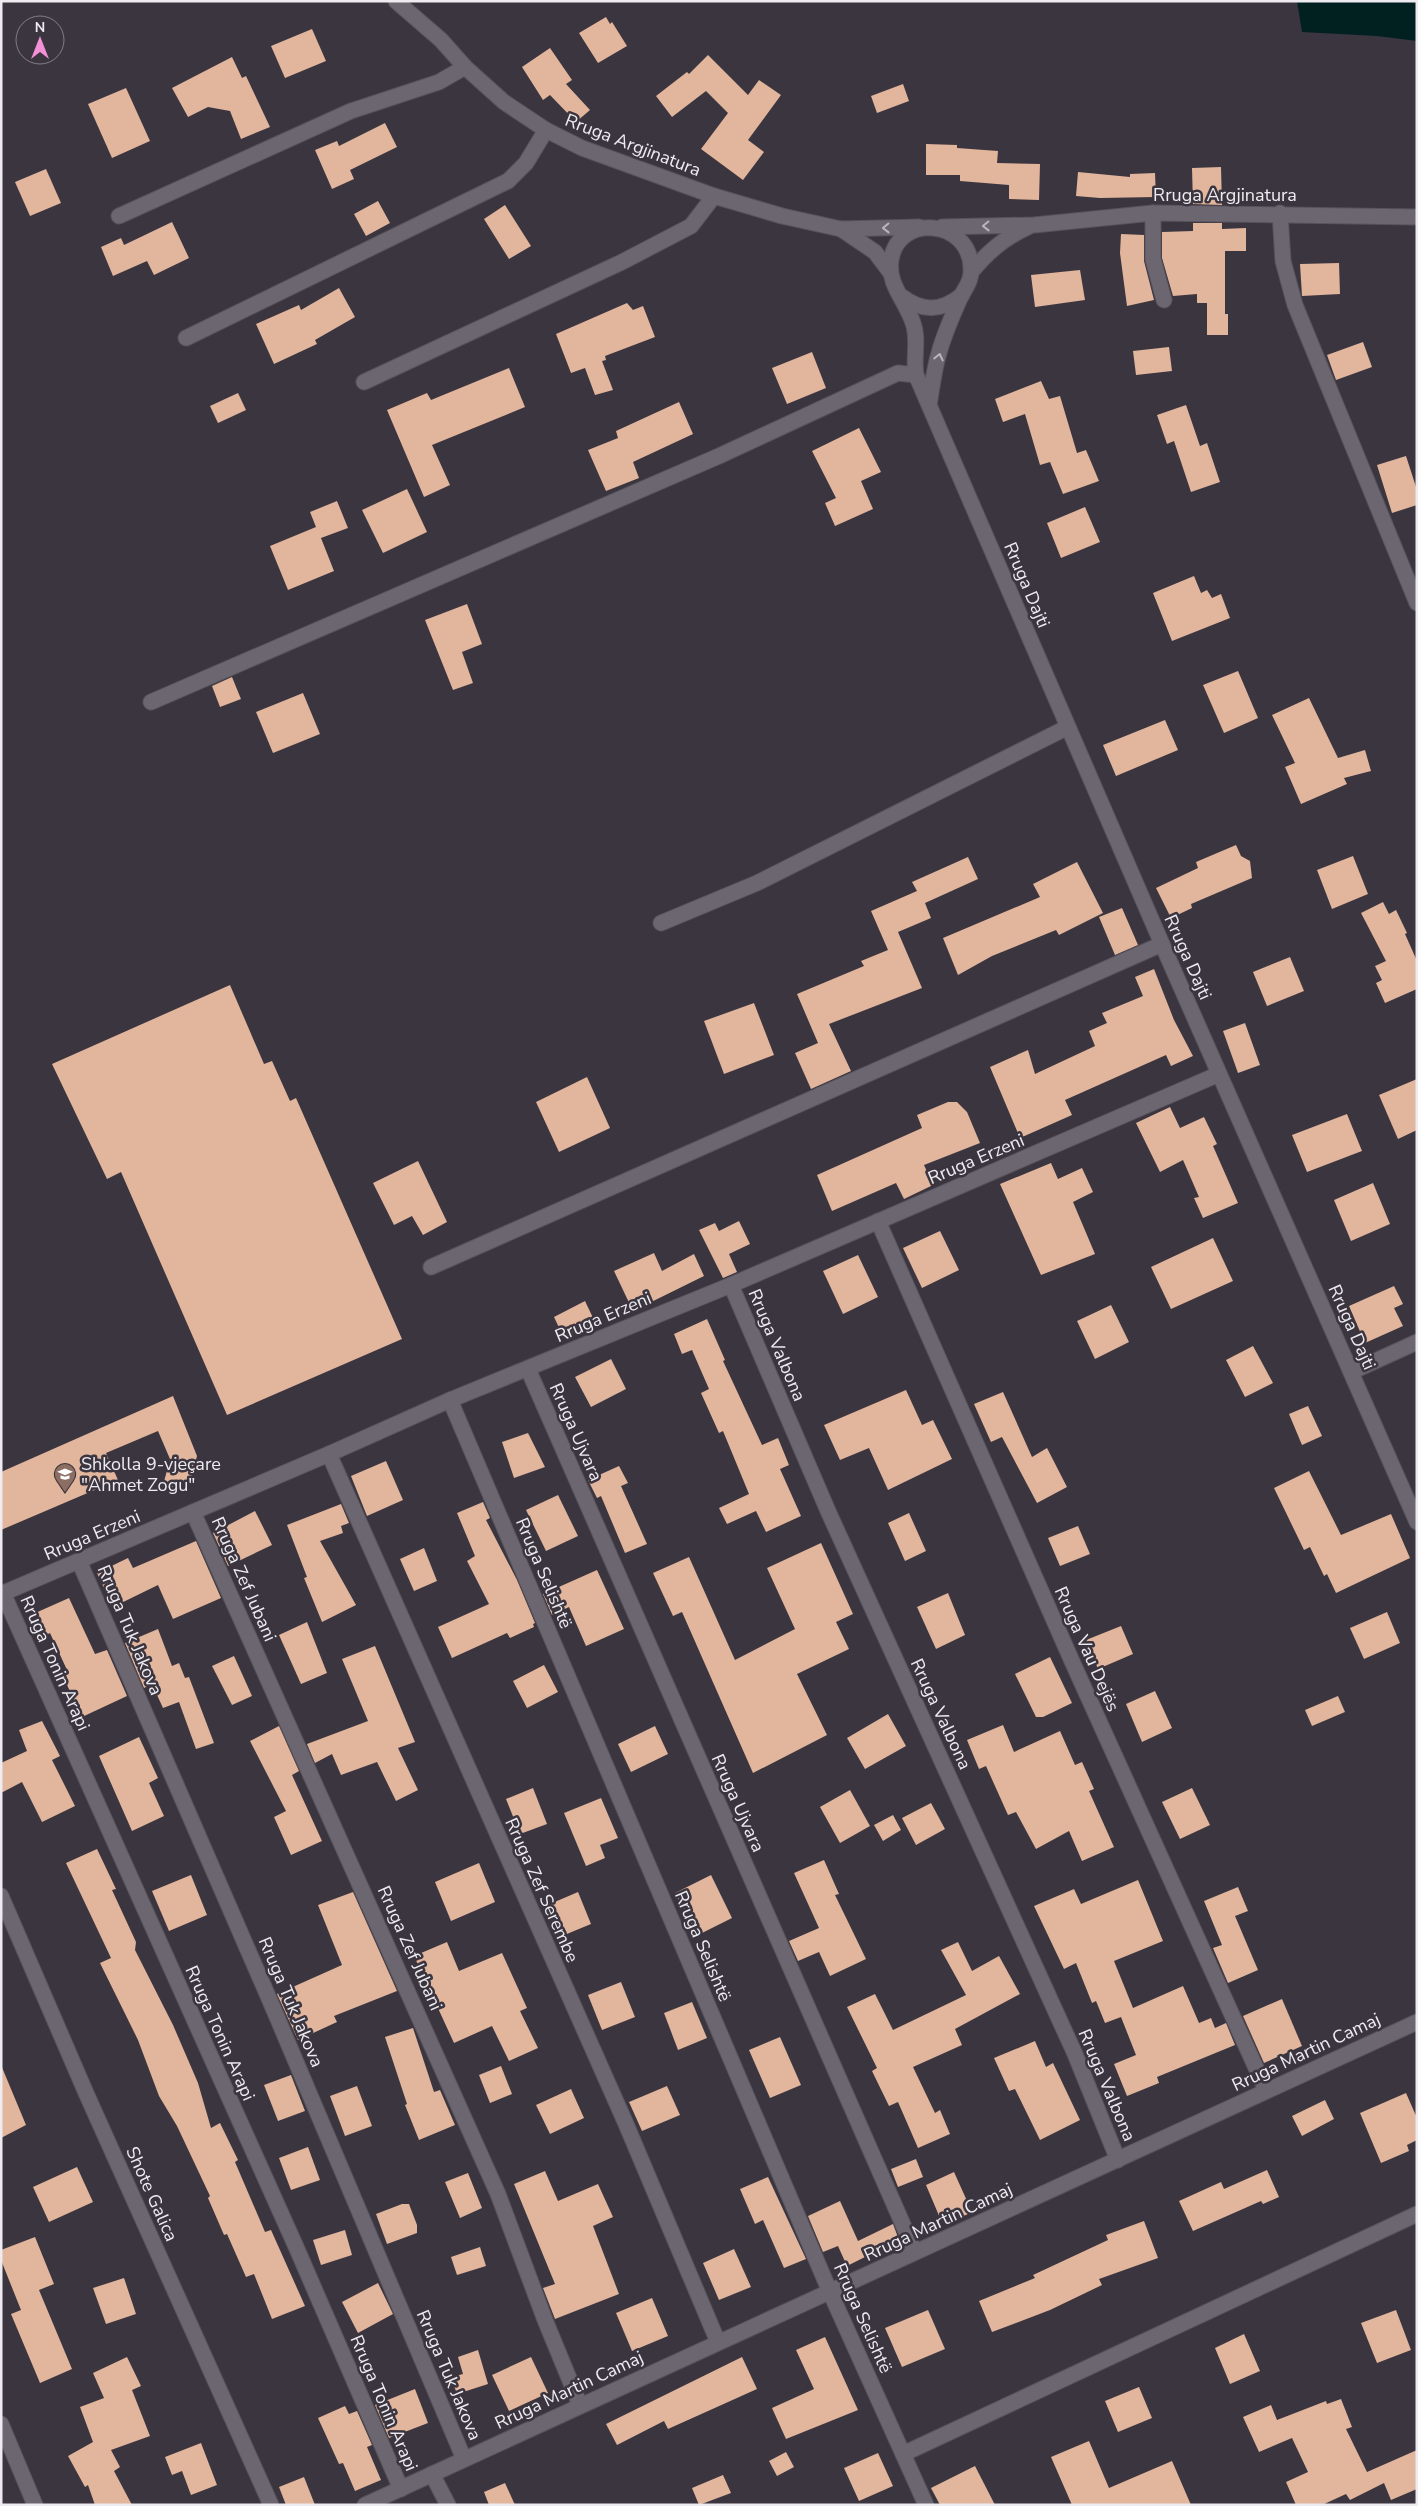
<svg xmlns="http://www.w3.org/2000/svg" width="1418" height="2506" font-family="'Nunito Sans',sans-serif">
<rect width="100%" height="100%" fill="#3b353f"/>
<polygon fill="#012121" points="1297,1 1417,1 1417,41 1377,36 1302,32"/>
<g fill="#e2b59d">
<polygon points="606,17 610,24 612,22 627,46 598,63 579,33"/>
<polygon points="312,29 326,61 285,78 271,46"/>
<polygon points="550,48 572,80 566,84 590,110 576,122 550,95 543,100 522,67"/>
<polygon points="708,55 748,95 759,80 781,95 748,140 764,152 743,180 701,149 728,113 706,91 672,117 656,96 687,72 689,74"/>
<polygon points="232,57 242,78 246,76 270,127 241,139 230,111 208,107 188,117 172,88"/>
<polygon points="903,84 909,101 877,113 871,96"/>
<polygon points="126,88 150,141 112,158 88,104"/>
<polygon points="385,123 397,147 350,170 354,179 332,189 315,150 337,141 339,146"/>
<polygon points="926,144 957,145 957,148 998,151 997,163 1040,164 1039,200 1009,199 1009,185 960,181 960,175 926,175"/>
<polygon points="1221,167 1222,205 1193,204 1192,168"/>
<polygon points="46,169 61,203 30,216 15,182"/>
<polygon points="1078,172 1130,177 1130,174 1155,173 1156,197 1100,198 1076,196"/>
<polygon points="378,201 390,223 366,236 354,214"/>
<polygon points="505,205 531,246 509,259 484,219"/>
<polygon points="172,222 189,258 154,275 147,261 113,276 101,247 121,238 124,245"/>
<polygon points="1193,223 1222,223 1222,229 1246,228 1246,251 1225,251 1225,314 1228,314 1228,335 1207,335 1207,303 1197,303 1197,294 1173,296 1162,258 1162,232 1193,231"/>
<polygon points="1121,234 1144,235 1144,261 1154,300 1127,306 1120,253"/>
<polygon points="1339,263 1340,294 1302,296 1300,264"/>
<polygon points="1080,270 1085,300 1035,307 1031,275"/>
<polygon points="339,288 355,317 315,340 317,344 274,364 256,324 299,305 301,310"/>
<polygon points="627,303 633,310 643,306 655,337 605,356 606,360 602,361 613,390 595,395 585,368 571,373 556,334"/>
<polygon points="1363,342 1372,367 1336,380 1327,355"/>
<polygon points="1169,347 1172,371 1136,375 1133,351"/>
<polygon points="812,352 826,388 787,404 772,368"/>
<polygon points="509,368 525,407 432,445 450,485 424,497 387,410 427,393 431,400"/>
<polygon points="1041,381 1049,399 1060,396 1077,453 1086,450 1099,481 1063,494 1050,462 1040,465 1025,414 1003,422 995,399"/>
<polygon points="238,393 246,410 218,423 210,406"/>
<polygon points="679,402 693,434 633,462 639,478 606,491 588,450 618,438 616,431"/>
<polygon points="1186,405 1200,446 1207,443 1220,482 1191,492 1174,441 1167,444 1157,415"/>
<polygon points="859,428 881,472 861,481 873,509 835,526 825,503 836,498 812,451"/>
<polygon points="1406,456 1417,490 1417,505 1392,513 1377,465"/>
<polygon points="407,489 427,532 383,553 362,510"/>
<polygon points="337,501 348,528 321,538 319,533 334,571 288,590 270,546 316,527 310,512"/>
<polygon points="1085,507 1100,542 1061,558 1047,523"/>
<polygon points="1194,576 1201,593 1207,590 1212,598 1221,594 1230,618 1172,641 1153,593"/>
<polygon points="467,604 482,644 462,652 473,683 453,690 425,620"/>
<polygon points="1238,671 1258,718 1224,733 1203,685"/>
<polygon points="232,677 241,699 220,707 212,686"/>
<polygon points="303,693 320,734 273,753 256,712"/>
<polygon points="1309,698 1338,758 1365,750 1371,771 1344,778 1347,784 1301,804 1285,767 1295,763 1272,715"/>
<polygon points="1165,720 1178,750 1116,776 1103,745"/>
<polygon points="1236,845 1241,856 1250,861 1252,878 1191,904 1192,908 1171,918 1156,888 1198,868 1196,862"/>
<polygon points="1353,856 1368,894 1332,909 1317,870"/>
<polygon points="968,857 978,879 925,903 931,918 898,932 922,988 829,1024 851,1071 811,1089 795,1053 818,1043 797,994 864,966 861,961 888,950 871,911 917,891 912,882"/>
<polygon points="1077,862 1103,913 1059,935 1056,930 992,956 958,975 943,938 1040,897 1033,884"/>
<polygon points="1383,902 1389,914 1396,910 1407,933 1405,934 1417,961 1417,989 1385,1003 1376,983 1382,980 1375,966 1386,961 1361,913"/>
<polygon points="1122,908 1138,945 1115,955 1099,917"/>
<polygon points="1290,957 1304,991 1267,1006 1253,972"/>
<polygon points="1154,969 1174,1020 1193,1056 1171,1066 1166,1055 1065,1100 1072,1115 1020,1138 990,1067 1028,1050 1035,1074 1095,1046 1089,1031 1107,1023 1102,1013 1143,996 1135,977"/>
<polygon points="230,985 264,1064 272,1061 290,1101 296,1098 402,1339 227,1415 121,1172 107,1179 52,1064"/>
<polygon points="754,1003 774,1055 724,1074 704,1021"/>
<polygon points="1245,1023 1260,1065 1238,1073 1223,1031"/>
<polygon points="587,1077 610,1128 559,1152 536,1102"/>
<polygon points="1417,1079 1417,1130 1398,1139 1379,1095"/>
<polygon points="948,1102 957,1102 967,1112 980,1143 924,1165 933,1185 904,1199 896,1183 832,1211 817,1175 922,1128 917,1115"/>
<polygon points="1170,1107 1180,1128 1204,1117 1217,1144 1213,1146 1238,1203 1203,1218 1194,1198 1199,1197 1183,1160 1160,1172 1136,1123"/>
<polygon points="1347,1114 1362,1151 1307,1172 1292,1135"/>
<polygon points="418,1161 447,1222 423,1235 412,1216 394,1225 373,1183"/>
<polygon points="1051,1163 1058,1179 1082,1168 1093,1192 1073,1202 1095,1254 1041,1275 1000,1184"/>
<polygon points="1373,1183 1390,1224 1351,1241 1334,1200"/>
<polygon points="739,1221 750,1244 729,1254 737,1272 723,1278 699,1230 715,1223 719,1231"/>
<polygon points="940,1231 959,1270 922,1288 903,1248"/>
<polygon points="1213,1238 1233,1281 1171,1309 1151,1267"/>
<polygon points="654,1253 662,1271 694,1254 704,1276 633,1311 614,1271"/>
<polygon points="858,1255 878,1297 843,1314 823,1271"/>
<polygon points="1394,1286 1403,1304 1394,1308 1403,1326 1365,1343 1349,1306"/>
<polygon points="585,1301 595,1322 564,1338 554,1317"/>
<polygon points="1111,1305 1129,1342 1095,1359 1077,1321"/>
<polygon points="707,1319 725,1360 723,1361 762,1445 778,1438 789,1465 780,1469 801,1516 766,1532 756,1511 727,1524 719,1508 749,1494 723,1431 719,1433 701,1393 709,1389 692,1350 682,1354 674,1334"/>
<polygon points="1253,1346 1273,1383 1245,1397 1226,1360"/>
<polygon points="611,1359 626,1389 591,1407 575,1377"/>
<polygon points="906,1390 922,1425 933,1420 952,1459 888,1490 869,1448 840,1460 824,1425"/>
<polygon points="1003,1392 1032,1457 1047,1448 1067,1487 1037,1503 1002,1437 991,1442 974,1404"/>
<polygon points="173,1396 197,1456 191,1480 161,1493 170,1459 158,1431 106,1453 118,1480 1,1530 1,1472"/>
<polygon points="1308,1406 1322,1436 1302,1445 1289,1414"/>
<polygon points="528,1433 545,1467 514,1478 502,1442"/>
<polygon points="386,1461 403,1500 367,1516 351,1476"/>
<polygon points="619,1466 628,1483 621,1486 647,1544 625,1553 601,1496 597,1498 588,1480"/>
<polygon points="1309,1471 1341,1535 1391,1514 1410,1558 1336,1593 1327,1574 1324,1576 1310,1547 1304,1550 1274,1488"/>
<polygon points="558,1495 578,1536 546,1551 526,1510"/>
<polygon points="483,1502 490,1518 486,1520 517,1580 535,1623 533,1624 534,1627 510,1638 507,1633 452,1658 438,1627 489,1604 467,1561 475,1556 457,1513"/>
<polygon points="341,1504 349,1523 341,1526 343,1533 320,1541 356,1605 322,1622 304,1578 307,1577 287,1525"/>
<polygon points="255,1511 272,1545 228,1566 213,1533"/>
<polygon points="909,1513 926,1551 905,1561 888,1523"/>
<polygon points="1078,1526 1090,1554 1060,1566 1048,1538"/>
<polygon points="196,1541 221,1598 173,1619 158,1585 113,1607 97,1573 128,1558 133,1568"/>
<polygon points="821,1543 853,1614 836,1622 849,1649 797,1674 827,1735 753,1773 682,1612 673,1616 653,1573 689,1557 735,1660 795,1629 767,1568"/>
<polygon points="424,1548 437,1581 414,1591 400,1559"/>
<polygon points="597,1570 624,1629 586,1646 569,1607 552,1615 543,1594"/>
<polygon points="948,1593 965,1635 936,1649 917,1607"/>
<polygon points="69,1598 95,1654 107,1650 127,1696 82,1717 61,1672 67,1670 50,1633 44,1636 33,1614"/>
<polygon points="1387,1612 1400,1643 1364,1659 1350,1628"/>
<polygon points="307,1622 327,1673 301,1684 279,1635"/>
<polygon points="1121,1626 1133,1654 1098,1669 1086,1640"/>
<polygon points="158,1629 172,1666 179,1663 185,1678 189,1677 214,1743 196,1749 179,1702 163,1708 152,1684 144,1688 125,1643"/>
<polygon points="375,1646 415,1742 398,1748 418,1790 396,1801 377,1762 341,1775 332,1754 315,1763 307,1744 368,1721 342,1659"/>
<polygon points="234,1656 252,1696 232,1705 212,1666"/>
<polygon points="1050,1657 1072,1703 1043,1717 1036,1717 1015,1674"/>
<polygon points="544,1665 558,1692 527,1708 513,1681"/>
<polygon points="1155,1691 1172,1728 1142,1742 1126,1704"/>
<polygon points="1338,1696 1345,1712 1312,1726 1305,1710"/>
<polygon points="888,1714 906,1746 865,1769 847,1738"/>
<polygon points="42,1721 60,1756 52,1760 75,1806 42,1822 22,1782 1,1793 1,1763 27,1751 19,1730"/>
<polygon points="1003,1725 1014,1752 1060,1731 1075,1765 1082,1762 1094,1789 1089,1791 1114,1847 1082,1861 1069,1831 1036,1849 1016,1812 1008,1815 986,1766 979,1769 967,1740"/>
<polygon points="279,1726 299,1771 292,1775 322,1841 291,1855 274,1817 286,1811 250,1741"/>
<polygon points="655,1726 668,1754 631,1772 618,1744"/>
<polygon points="139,1737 158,1778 149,1783 164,1816 132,1831 99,1756"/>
<polygon points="533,1788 547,1824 520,1834 506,1799"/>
<polygon points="1192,1788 1210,1825 1180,1839 1162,1802"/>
<polygon points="850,1790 870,1826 840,1843 820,1807"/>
<polygon points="601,1798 618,1838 600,1845 605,1858 586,1866 564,1813"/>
<polygon points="931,1803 945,1829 916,1845 902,1818"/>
<polygon points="893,1815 901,1830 883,1841 874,1825"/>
<polygon points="97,1849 116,1889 112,1890 136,1942 135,1950 173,2025 198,2083 211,2128 220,2123 238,2160 235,2162 265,2232 271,2230 305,2306 272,2319 254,2274 246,2277 227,2234 224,2235 208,2198 210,2196 177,2126 159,2096 138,2040 100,1963 111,1958 66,1863"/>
<polygon points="824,1860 839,1894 835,1895 866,1959 830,1976 819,1952 798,1961 789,1941 819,1928 794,1873"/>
<polygon points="479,1863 495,1902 451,1921 435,1882"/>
<polygon points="191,1875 207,1915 169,1931 152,1891"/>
<polygon points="711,1875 732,1918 696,1936 675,1893"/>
<polygon points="1138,1880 1163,1941 1114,1961 1133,2008 1183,1986 1199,2023 1211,2018 1215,2028 1226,2023 1235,2045 1157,2077 1159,2083 1127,2096 1114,2064 1136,2055 1121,2017 1105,2023 1096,2001 1092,2003 1076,1963 1064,1969 1034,1906 1074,1889 1081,1904"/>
<polygon points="1238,1887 1248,1911 1235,1916 1258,1970 1228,1983 1213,1948 1222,1945 1204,1901"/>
<polygon points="353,1892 397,1991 334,2016 337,2022 298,2040 277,1994 342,1965 318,1905"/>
<polygon points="578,1892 591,1924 562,1936 550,1904"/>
<polygon points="447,1942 459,1971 502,1953 527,2008 520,2011 538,2048 509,2061 492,2026 454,2043 414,1956"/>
<polygon points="958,1942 972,1971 999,1956 1020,1994 955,2029 962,2045 913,2067 935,2113 940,2110 950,2134 918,2148 898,2102 889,2106 872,2071 877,2068 847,2007 875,1994 893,2030 966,1995 941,1950"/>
<polygon points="621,1982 635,2017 602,2030 588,1995"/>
<polygon points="1282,1999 1302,2046 1264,2063 1243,2016"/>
<polygon points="692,2002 707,2038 678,2050 664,2013"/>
<polygon points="413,2028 434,2092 440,2090 455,2125 419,2140 405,2105 407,2104 385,2037"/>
<polygon points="780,2037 801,2085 770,2098 749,2050"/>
<polygon points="1035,2041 1046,2067 1053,2063 1080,2120 1040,2140 1015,2089 1009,2091 994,2058"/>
<polygon points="1,2065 26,2125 1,2138"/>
<polygon points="501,2066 512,2094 490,2103 479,2075"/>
<polygon points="291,2075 305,2111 278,2121 264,2085"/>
<polygon points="357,2086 372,2126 345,2136 330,2096"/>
<polygon points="667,2086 680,2115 642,2131 629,2102"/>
<polygon points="571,2089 584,2118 550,2134 536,2105"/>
<polygon points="1406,2093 1417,2118 1417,2140 1407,2145 1409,2151 1381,2163 1360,2113"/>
<polygon points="1325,2100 1334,2119 1302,2136 1292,2116"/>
<polygon points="308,2147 320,2180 291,2190 279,2158"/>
<polygon points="916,2159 923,2177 898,2187 891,2169"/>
<polygon points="77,2167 93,2202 49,2222 33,2187"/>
<polygon points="1267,2170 1279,2197 1263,2204 1261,2201 1193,2231 1179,2201 1221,2182 1224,2189"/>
<polygon points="545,2171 558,2201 598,2184 613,2217 593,2226 619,2294 555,2319 543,2288 555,2284 514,2184"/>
<polygon points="954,2172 972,2212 953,2221 949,2213 940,2218 926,2185"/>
<polygon points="468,2173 482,2208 460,2218 445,2182"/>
<polygon points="768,2177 806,2259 784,2268 763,2220 755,2224 740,2189"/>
<polygon points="840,2201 858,2241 893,2224 899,2240 847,2266 838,2246 823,2252 808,2216"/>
<polygon points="402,2204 409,2204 417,2225 417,2233 387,2244 376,2214"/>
<polygon points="1144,2221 1158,2258 1099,2279 1102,2285 1050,2310 992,2332 979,2301 1035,2278 1033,2275 1108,2240 1106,2235"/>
<polygon points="345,2230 352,2255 321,2265 313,2240"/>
<polygon points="35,2237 54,2284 39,2290 72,2369 40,2383 11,2314 21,2310 1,2260 1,2250"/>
<polygon points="480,2247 486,2266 457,2275 451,2257"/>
<polygon points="734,2249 751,2287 719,2300 703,2263"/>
<polygon points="124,2278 136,2314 106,2324 93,2288"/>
<polygon points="378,2283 393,2314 358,2333 342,2302"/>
<polygon points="652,2298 668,2336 632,2351 616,2313"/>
<polygon points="928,2310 945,2349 902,2367 885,2328"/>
<polygon points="1396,2310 1411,2350 1377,2363 1361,2323"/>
<polygon points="1244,2334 1260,2371 1230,2384 1215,2348"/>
<polygon points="825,2337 858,2410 786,2439 772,2408 814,2389 796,2350"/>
<polygon points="478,2350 488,2384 457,2394 451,2377 463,2374 458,2357"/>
<polygon points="127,2357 141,2386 132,2390 150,2436 111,2450 120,2467 114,2471 132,2505 95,2505 88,2485 85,2487 68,2456 93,2442 80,2407 104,2398 93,2373"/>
<polygon points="531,2357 548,2393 509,2411 492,2375"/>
<polygon points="742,2357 757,2389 668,2429 664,2421 617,2445 606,2424"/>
<polygon points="1139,2387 1152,2418 1118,2432 1105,2401"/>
<polygon points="415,2389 428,2423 389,2438 375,2405"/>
<polygon points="1341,2399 1352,2427 1346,2429 1367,2472 1417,2450 1417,2489 1391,2500 1384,2483 1350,2500 1346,2494 1322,2505 1296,2505 1286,2482 1308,2472 1292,2438 1259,2452 1243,2417 1271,2405 1277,2420 1326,2401 1327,2404"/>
<polygon points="345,2406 349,2414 357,2411 372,2445 367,2447 381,2480 355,2491 343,2463 339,2464 318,2418"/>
<polygon points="1089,2441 1109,2488 1172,2461 1191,2505 1072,2505 1051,2457"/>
<polygon points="201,2443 217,2485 191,2495 182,2471 172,2475 165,2457"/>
<polygon points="786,2452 794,2467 777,2476 769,2461"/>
<polygon points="878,2453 893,2486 859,2501 844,2468"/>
<polygon points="975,2466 995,2505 940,2505 931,2488"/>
<polygon points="723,2475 731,2493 699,2505 692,2488"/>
<polygon points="304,2477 315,2505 286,2505 279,2487"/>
<polygon points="505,2483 515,2505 489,2505 484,2492"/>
</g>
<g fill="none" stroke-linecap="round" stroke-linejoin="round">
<g stroke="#57535b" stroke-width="17">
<g id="street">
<polyline points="1153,213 1153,259 1164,300"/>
<polyline points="1280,213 1283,261 1295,305 1417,603"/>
<polyline points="119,216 351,111 439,82 465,67"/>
<polyline points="186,338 508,181 526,163 546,130"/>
<polyline points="364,382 622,262 691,226 714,196"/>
<polyline points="151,702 719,456 898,373 916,375"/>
<polyline points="661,923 757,883 1068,727"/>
<polyline points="878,1221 1071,1659 1266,2090"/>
<polyline points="431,1267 1162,944"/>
<polyline points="731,1285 828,1511 1075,2054 1118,2160"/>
<polyline points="528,1369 915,2252"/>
<polyline points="1351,1372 1417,1342"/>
<polyline points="450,1400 830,2292 926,2505"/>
<polyline points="329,1454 626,2124 718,2342"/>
<polyline points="193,1512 498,2194 545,2320 580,2405"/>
<polyline points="79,1561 274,2010 464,2459"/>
<polyline points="3,1593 297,2249 401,2489"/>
<polyline points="1,1896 86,2093 271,2505"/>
<polyline points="1,2424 35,2505"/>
<polyline points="903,2454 1417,2214"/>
<polyline points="432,2474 448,2505"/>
<polyline points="365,2505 1417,2022"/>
</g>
</g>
<g stroke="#57535b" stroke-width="17">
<g id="secondary">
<polyline points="396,1 441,40 465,67 504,102 546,130 582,148 714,196 782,216 841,229 919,227"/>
<polyline points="942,227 1034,225 1153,213 1417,217"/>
<polyline points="841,229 875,252 890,272"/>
<path d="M 972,271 C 989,251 1004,238 1028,227"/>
<path d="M 901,296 C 922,312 941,312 962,295"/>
<path d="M 929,405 C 932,388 934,369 939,353 C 944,334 953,314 961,296 C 966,287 972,280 971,268 C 970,219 898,213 891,260 C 887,284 906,301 913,323 C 919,338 913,358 916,375 L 1162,944 L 1417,1522"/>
<polyline points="1,1594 329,1454 450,1400 731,1285 1219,1074"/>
</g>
</g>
<use href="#street" stroke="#6c6671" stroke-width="15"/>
<use href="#secondary" stroke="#6c6671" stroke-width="15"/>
</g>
<defs><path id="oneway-chevron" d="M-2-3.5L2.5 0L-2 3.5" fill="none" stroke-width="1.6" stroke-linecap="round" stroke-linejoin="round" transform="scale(1.25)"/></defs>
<g stroke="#bab6be">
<use href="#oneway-chevron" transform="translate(986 226) rotate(179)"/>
<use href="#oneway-chevron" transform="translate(886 228) rotate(179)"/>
<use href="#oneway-chevron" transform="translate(939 357) rotate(-77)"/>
</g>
<defs>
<g id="school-pin" transform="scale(1.125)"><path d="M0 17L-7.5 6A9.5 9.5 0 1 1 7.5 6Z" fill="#8d6e63" stroke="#3b353f"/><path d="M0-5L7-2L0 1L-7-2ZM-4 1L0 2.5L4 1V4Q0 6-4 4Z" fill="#fff"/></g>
</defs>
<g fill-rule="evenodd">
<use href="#school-pin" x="65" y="1474"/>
</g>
<g text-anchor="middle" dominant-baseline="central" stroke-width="5" stroke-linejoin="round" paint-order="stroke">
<g font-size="18" fill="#eeebf1" stroke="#3b353f">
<text transform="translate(633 145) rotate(21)">Rruga Argjinatura</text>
<text x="1225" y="195">Rruga Argjinatura</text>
<text transform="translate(1027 585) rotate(67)">Rruga Dajti</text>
<text transform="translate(1188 957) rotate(66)">Rruga Dajti</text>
<text transform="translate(976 1159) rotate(-23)">Rruga Erzeni</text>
<text transform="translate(603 1317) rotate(-23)">Rruga Erzeni</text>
<text transform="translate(1352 1327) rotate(66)">Rruga Dajti</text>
<text transform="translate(777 1345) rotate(67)">Rruga Valbona</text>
<text transform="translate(576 1432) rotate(66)">Rruga Ujvara</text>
<text transform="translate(92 1535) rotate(-23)">Rruga Erzeni</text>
<text transform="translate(544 1573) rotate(67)">Rruga Selishtë</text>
<text transform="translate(244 1579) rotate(66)">Rruga Zef Jubani</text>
<text transform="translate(130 1630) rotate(67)">Rruga Tuk Jakova</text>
<text transform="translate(1087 1649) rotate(66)">Rruga Vau Dejës</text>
<text transform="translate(55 1663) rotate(66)">Rruga Tonin Arapi</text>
<text transform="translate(941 1714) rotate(65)">Rruga Valbona</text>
<text transform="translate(738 1803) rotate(66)">Rruga Ujvara</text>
<text transform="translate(542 1890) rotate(66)">Rruga Zef Serembe</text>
<text transform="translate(703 1946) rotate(67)">Rruga Selishtë</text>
<text transform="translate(410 1948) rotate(66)">Rruga Zef Jubani</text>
<text transform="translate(291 2002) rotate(67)">Rruga Tuk Jakova</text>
<text transform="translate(220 2033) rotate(66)">Rruga Tonin Arapi</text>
<text transform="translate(1306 2052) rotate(-25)">Rruga Martin Camaj</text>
<text transform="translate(1107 2085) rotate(67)">Rruga Valbona</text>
<text transform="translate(152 2194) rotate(66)">Shote Galica</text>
<text transform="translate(938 2222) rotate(-25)">Rruga Martin Camaj</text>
<text transform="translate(863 2318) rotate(66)">Rruga Selishtë</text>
<text transform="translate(449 2375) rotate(67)">Rruga Tuk Jakova</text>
<text transform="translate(569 2390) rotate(-25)">Rruga Martin Camaj</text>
<text transform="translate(384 2403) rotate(67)">Rruga Tonin Arapi</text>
</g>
<g font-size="18" fill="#eeebf1" stroke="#3b353f" text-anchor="start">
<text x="81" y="1464">Shkolla 9-vjeçare<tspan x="81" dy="21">"Ahmet Zogu"</tspan></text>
</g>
</g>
<rect width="1418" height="2506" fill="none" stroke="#eeebf1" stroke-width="5"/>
<g transform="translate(40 40)"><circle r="24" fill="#3b353f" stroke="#837e86"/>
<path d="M0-4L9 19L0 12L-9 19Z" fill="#f391d6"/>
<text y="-8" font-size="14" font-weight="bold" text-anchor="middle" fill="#eeebf1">N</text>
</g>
</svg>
